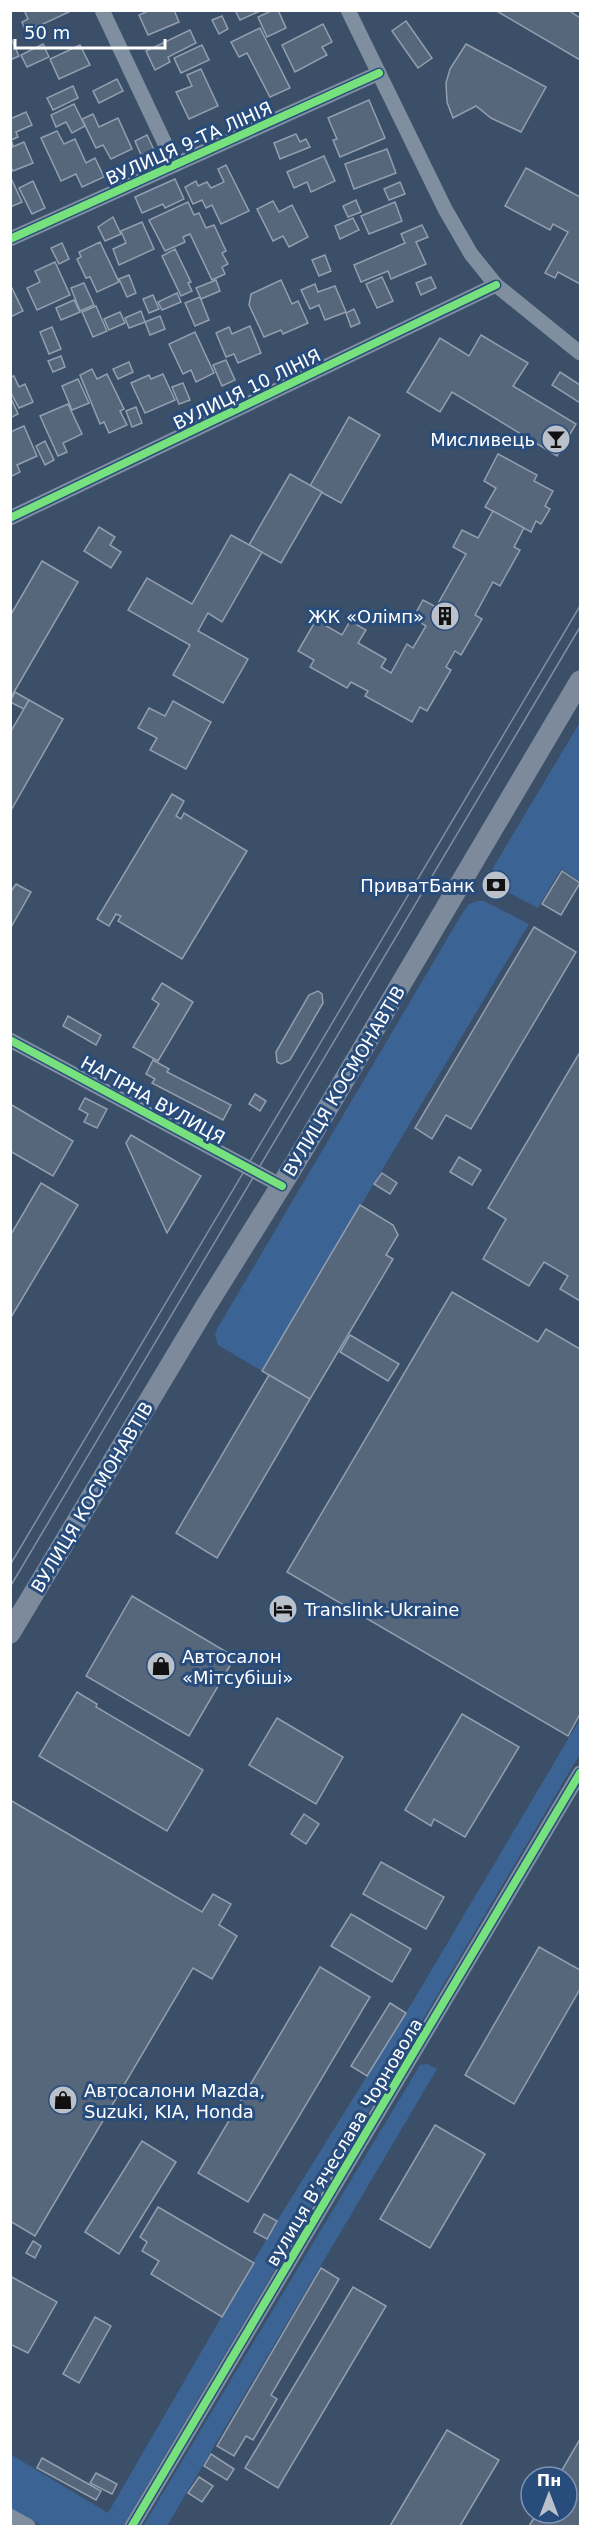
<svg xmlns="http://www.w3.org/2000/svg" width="591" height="2537" font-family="'DejaVu Sans',sans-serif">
<rect width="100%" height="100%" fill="#3b4f69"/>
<g fill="#3b6393">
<polygon points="580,722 580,881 561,869 538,908 496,886 492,878 493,868"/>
<polygon points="477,901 484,901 529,924 262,1371 218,1345 215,1335 217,1329 463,912 469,904"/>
<polygon points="580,1719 580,1754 123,2526 42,2526 11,2508 10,2454 108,2513 277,2221 406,2013"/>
<polygon points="427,2064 437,2069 167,2526 143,2526 420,2065"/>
</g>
<g fill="#56667b" stroke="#939faf" stroke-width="1.5">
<polygon points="24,10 68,10 69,12 26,32 22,22 28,19"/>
<polygon points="150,10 174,10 179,22 148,35 139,15"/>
<polygon points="235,10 262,10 240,20"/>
<polygon points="273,10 278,10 286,28 267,37 258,17"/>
<polygon points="495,10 568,10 580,18 580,60"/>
<polygon points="222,16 228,29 219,34 212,20"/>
<polygon points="406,21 432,58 418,68 392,31"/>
<polygon points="323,24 332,42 322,47 327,55 295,72 282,45"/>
<polygon points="260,28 290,88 270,97 247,53 239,57 231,42"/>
<polygon points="190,30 196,43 168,57 170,62 155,70 146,51"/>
<polygon points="10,36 19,56 10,60"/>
<polygon points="43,44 49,57 27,67 21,55"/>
<polygon points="466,44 546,87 521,132 491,118 476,106 453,118 447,102 446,83 450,69"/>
<polygon points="80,45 90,65 59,79 50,59"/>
<polygon points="202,45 209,60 181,73 174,58"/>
<polygon points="201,69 218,106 189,119 176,92 192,86 187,75"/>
<polygon points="117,79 123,91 99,103 93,91"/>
<polygon points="73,86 78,98 53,110 47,98"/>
<polygon points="369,100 385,138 340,157 333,140 337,139 328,118"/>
<polygon points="74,104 85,126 72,133 66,122 56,127 51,115"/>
<polygon points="26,112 32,125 16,132 18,137 11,140 13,145 10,146 10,119"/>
<polygon points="93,114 99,127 118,118 132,149 111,159 103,145 96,148 82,119"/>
<polygon points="57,131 64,144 75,139 86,163 95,158 104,177 82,187 76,174 61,181 41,138"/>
<polygon points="296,134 300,142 306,139 310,147 280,159 274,143"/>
<polygon points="147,135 155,152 142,157 135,141"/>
<polygon points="24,142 33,163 13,171 10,165 10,148"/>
<polygon points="387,149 396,173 354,189 345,164"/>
<polygon points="324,156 335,181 311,192 307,182 294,188 287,172"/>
<polygon points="226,165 249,211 221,224 212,205 206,208 202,200 193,204 185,187 196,181 198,186 207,182 211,188 224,182 218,169"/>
<polygon points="526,168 580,197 580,284 558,272 555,278 545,273 568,232 553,224 550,230 505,206"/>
<polygon points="10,176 22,202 10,207"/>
<polygon points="175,179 184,199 165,208 163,204 142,213 135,197"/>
<polygon points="33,181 45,208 32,214 19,188"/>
<polygon points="400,182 405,194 389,200 384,189"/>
<polygon points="356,200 361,212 348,217 343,206"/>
<polygon points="273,201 279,212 292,205 308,237 289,247 283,236 273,241 257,209"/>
<polygon points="188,202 194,215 199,213 206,228 214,225 226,251 222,253 228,264 222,267 225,274 212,280 190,234 183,237 185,242 165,251 149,220"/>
<polygon points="395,202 402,221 369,234 361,216"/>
<polygon points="113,217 121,234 105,241 98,227"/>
<polygon points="353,218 359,230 340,239 335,226"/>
<polygon points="142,222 154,249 119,265 113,249 126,243 121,231"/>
<polygon points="422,225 428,237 416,242 426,264 391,279 388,271 361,282 354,265 405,243 401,234"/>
<polygon points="100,242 119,282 97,292 90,277 86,278 77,259 81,257 79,252"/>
<polygon points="62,243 69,259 59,264 51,248"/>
<polygon points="175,249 191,282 188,283 192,291 181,296 162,256"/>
<polygon points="325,255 331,271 319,276 312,260"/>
<polygon points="55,262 70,295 37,310 27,288 40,282 35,271"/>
<polygon points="129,275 136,293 127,297 119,279"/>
<polygon points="382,277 393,301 377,308 366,284"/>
<polygon points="431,277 436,288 421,295 416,283"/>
<polygon points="216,280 220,291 201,299 196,288"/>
<polygon points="281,280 292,304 298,301 308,323 283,334 281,330 264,337 249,305 251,294"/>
<polygon points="84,283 94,305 80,311 71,288"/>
<polygon points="10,284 23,311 10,317"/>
<polygon points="315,284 318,292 335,286 346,312 325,320 319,305 310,309 301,290"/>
<polygon points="177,293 181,302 162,310 158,302"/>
<polygon points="153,295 159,309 149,313 143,299"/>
<polygon points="200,297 209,320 195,326 185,303"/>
<polygon points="74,300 80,312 61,320 56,308"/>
<polygon points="96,306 107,331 93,337 82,312"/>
<polygon points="354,309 360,323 351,327 346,313"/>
<polygon points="141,311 145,322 129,328 125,318"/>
<polygon points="120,312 125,323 109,330 104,319"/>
<polygon points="160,316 165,329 150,335 145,322"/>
<polygon points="250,326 261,353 238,363 234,354 226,357 216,333 229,327 232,334"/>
<polygon points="52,327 61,349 49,354 40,332"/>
<polygon points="195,332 214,373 196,382 191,370 183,374 169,344"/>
<polygon points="481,335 528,363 513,386 576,424 557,456 452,392 440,412 407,392 440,338 469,356"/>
<polygon points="61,356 65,367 53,372 48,361"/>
<polygon points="226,360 235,380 222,386 213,365"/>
<polygon points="129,362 133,372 118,379 113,369"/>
<polygon points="92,369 97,379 107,374 124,409 120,411 127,425 109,433 104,422 100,424 80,375"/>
<polygon points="560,372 580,385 580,403 552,385"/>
<polygon points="163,374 175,400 145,413 131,383 149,375 151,379"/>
<polygon points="14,376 19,387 25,384 33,402 19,408 10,391 10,377"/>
<polygon points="78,379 89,403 72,410 62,386"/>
<polygon points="183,383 190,400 179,404 172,387"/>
<polygon points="11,398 18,414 10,418 10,399"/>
<polygon points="68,404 82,434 63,443 67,452 58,456 40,416"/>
<polygon points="136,407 142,423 132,427 126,411"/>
<polygon points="349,417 380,435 341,503 310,486"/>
<polygon points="24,426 37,456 17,465 20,472 10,477 10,432"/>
<polygon points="45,441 54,460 45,465 36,446"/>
<polygon points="498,454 537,475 534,481 553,491 545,506 550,509 541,524 536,521 531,532 485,507 496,488 484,481"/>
<polygon points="290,474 322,492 281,563 249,545"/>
<polygon points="493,511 524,528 514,547 520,550 500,586 493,582 475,615 482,619 461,655 455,651 446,667 451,670 427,711 420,707 412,722 365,696 368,691 351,682 347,688 310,667 314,660 298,651 316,620 342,635 350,621 366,630 358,643 386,659 381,667 391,673 407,644 413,648 426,626 413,618 423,600 436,607 466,554 453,547 462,530 478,538"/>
<polygon points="99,527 115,537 110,545 121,552 111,568 84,551"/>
<polygon points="231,535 262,552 222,622 208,613 198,631 248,659 223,703 173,675 190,645 128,610 147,578 192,604"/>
<polygon points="42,561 78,582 10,699 10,616"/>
<polygon points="15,692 29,700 24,709 10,702"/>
<polygon points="29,700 63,719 10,812 10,733"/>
<polygon points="173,701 211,722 186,769 150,750 157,738 138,728 149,708 165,716"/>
<polygon points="172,794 184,801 176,816 181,819 184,813 247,851 182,959 118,921 121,916 116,914 109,926 97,919"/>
<polygon points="562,871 580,883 561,915 542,904"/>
<polygon points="16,884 31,892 10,929 10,893"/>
<polygon points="534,927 576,952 471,1129 446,1115 432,1139 415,1128"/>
<polygon points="162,983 193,1002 158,1061 133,1047 159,1004 152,999"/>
<polygon points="318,991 322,994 323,1003 290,1060 281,1064 277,1062 276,1052 309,995"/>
<polygon points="68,1016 101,1035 96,1045 63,1026"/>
<polygon points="580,1052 580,1301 560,1289 568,1276 544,1262 529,1286 483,1259 506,1219 488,1208"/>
<polygon points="153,1060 169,1069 167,1072 231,1105 223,1120 152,1083 155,1079 146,1074"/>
<polygon points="255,1094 266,1101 260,1111 249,1104"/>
<polygon points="85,1098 107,1109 97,1128 84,1122 88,1114 79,1109"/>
<polygon points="10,1104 73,1141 53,1176 10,1151"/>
<polygon points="131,1135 201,1176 167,1233 126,1143"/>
<polygon points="459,1157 481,1170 472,1185 450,1172"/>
<polygon points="382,1173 397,1183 390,1194 374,1184"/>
<polygon points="41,1183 78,1205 10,1319 10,1236"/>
<polygon points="360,1205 393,1225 398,1235 386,1255 393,1259 310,1399 262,1371"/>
<polygon points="452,1292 538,1342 546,1329 580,1349 580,1714 568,1736 287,1572"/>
<polygon points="350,1335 399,1364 388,1381 340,1352"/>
<polygon points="269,1375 310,1399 217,1558 176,1533"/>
<polygon points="132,1596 235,1657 189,1736 86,1676"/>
<polygon points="77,1692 97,1704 96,1707 203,1770 167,1831 39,1756"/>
<polygon points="462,1714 519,1747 465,1837 434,1819 431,1826 405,1810"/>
<polygon points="277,1718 343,1757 316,1804 249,1765"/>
<polygon points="10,1800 202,1912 213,1894 231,1904 219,1925 237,1936 212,1979 193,1968 35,2236 10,2221"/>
<polygon points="304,1814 319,1824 306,1844 291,1834"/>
<polygon points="381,1862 444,1897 426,1929 363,1894"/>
<polygon points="351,1914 411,1949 392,1982 331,1946"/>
<polygon points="539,1947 580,1970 580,1989 514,2104 465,2075"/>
<polygon points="320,1967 370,1997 248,2202 198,2173"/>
<polygon points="390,2003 406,2013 367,2076 351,2066"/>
<polygon points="435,2125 485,2154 430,2248 380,2219"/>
<polygon points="142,2141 176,2162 119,2254 85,2232"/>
<polygon points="158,2207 254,2263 222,2317 151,2274 159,2261 142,2251 147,2242 140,2237"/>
<polygon points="264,2214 277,2221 267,2239 254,2232"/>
<polygon points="33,2241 41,2246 35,2258 26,2253"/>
<polygon points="321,2268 339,2279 271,2395 277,2399 253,2440 246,2436 234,2456 217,2446"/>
<polygon points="10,2276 57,2302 28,2353 10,2344"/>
<polygon points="353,2287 386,2306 278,2488 245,2468"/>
<polygon points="95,2317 111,2326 79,2383 63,2374"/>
<polygon points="447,2430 499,2460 460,2526 390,2526"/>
<polygon points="580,2439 580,2526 529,2526 537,2513 567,2513 567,2477 558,2477"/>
<polygon points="211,2454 234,2469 227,2480 204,2466"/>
<polygon points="42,2458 101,2491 96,2500 37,2468"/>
<polygon points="96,2473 117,2484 112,2494 90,2483"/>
<polygon points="199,2477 213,2486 202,2502 188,2493"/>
</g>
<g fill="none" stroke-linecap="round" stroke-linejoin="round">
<g stroke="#808fa0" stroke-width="15">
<polyline points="102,10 175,165"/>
<polyline points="348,10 445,209 471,254 496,285 580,353"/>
<polyline points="10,239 379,73"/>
<polyline points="10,518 496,285"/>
<polyline points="10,1040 282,1186"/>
<polyline points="10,2516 28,2526"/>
<polyline points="132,2526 580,1773"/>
</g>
<polyline stroke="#7c8a9b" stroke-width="21" points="10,1633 206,1306 294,1165 580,681"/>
<g stroke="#818fa0" stroke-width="1.5">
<polyline points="10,1565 580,606"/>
<polyline points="10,1587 580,627"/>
</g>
<g stroke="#284c7c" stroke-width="11">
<g id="cycleway">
<polyline points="10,239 379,73"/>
<polyline points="10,518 496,285"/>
<polyline points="10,1040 282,1186"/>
<polyline points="132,2526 580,1773"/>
</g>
</g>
<use href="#cycleway" stroke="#77e17e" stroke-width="8"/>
</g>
<defs>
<g id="bar-disc" transform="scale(1.5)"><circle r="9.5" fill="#bac1ca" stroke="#284c7c"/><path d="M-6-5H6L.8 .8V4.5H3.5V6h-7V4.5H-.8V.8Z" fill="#111"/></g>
<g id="building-disc" transform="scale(1.5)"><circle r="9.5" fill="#bac1ca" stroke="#284c7c"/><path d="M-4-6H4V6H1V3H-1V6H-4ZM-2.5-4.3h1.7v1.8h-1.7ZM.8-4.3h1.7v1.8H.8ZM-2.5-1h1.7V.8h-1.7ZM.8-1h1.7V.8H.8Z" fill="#111"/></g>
<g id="bank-disc" transform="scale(1.5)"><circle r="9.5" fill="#bac1ca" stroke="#284c7c"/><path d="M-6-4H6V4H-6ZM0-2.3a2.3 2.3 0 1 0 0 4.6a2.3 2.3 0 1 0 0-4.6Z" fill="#111"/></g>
<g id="hotel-disc" transform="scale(1.5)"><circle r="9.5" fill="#bac1ca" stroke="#284c7c"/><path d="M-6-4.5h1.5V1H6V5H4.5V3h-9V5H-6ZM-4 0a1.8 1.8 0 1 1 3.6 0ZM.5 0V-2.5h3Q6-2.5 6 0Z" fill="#111"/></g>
<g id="shop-disc" transform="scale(1.5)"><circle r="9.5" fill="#bac1ca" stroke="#284c7c"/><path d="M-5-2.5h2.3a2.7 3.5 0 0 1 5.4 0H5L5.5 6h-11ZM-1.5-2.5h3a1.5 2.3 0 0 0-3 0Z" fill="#111"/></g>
</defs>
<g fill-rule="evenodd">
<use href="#bar-disc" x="556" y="439"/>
<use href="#building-disc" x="445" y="616"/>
<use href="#bank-disc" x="496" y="885"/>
<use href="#hotel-disc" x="283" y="1609"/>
<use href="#shop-disc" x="161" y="1666"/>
<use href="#shop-disc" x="63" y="2100"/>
</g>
<g text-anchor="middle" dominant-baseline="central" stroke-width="6" stroke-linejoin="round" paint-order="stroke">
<g font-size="18" fill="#fff" stroke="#284c7c">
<text transform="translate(189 143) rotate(-24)">ВУЛИЦЯ 9-ТА ЛІНІЯ</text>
<text transform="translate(247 389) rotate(-26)">ВУЛИЦЯ 10 ЛІНІЯ</text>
<text transform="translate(344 1081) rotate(-59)">ВУЛИЦЯ КОСМОНАВТІВ</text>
<text transform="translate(153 1100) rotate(29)">НАГІРНА ВУЛИЦЯ</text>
<text transform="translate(92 1497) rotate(-59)">ВУЛИЦЯ КОСМОНАВТІВ</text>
<text transform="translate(344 2142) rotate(-59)">вулиця Вʼячеслава Чорновола</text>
</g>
<g font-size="18" fill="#fff" stroke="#284c7c" text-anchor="end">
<text x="535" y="439">Мисливець</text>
<text x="424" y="616">ЖК «Олімп»</text>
<text x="475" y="885">ПриватБанк</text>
<text x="304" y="1609" text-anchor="start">Translink-Ukraine</text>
<text x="182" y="1656" text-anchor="start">Автосалон<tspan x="182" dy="21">«Мітсубіші»</tspan></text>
<text x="84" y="2090" text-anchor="start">Автосалони Mazda,<tspan x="84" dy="21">Suzuki, KIA, Honda</tspan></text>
</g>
</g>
<rect width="591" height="2537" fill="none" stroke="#ffffff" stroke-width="24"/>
<g transform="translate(549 2495)"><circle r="28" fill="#284c7c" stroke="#7e94b0" stroke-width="1.5"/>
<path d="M0-4.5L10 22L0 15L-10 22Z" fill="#bac1ca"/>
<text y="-9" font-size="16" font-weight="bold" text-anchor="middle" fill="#ffffff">Пн</text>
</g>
<path d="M15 39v9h150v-9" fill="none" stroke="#ffffff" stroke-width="3"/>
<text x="24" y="39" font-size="18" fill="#ffffff" stroke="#284c7c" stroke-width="4.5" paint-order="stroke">50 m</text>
</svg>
